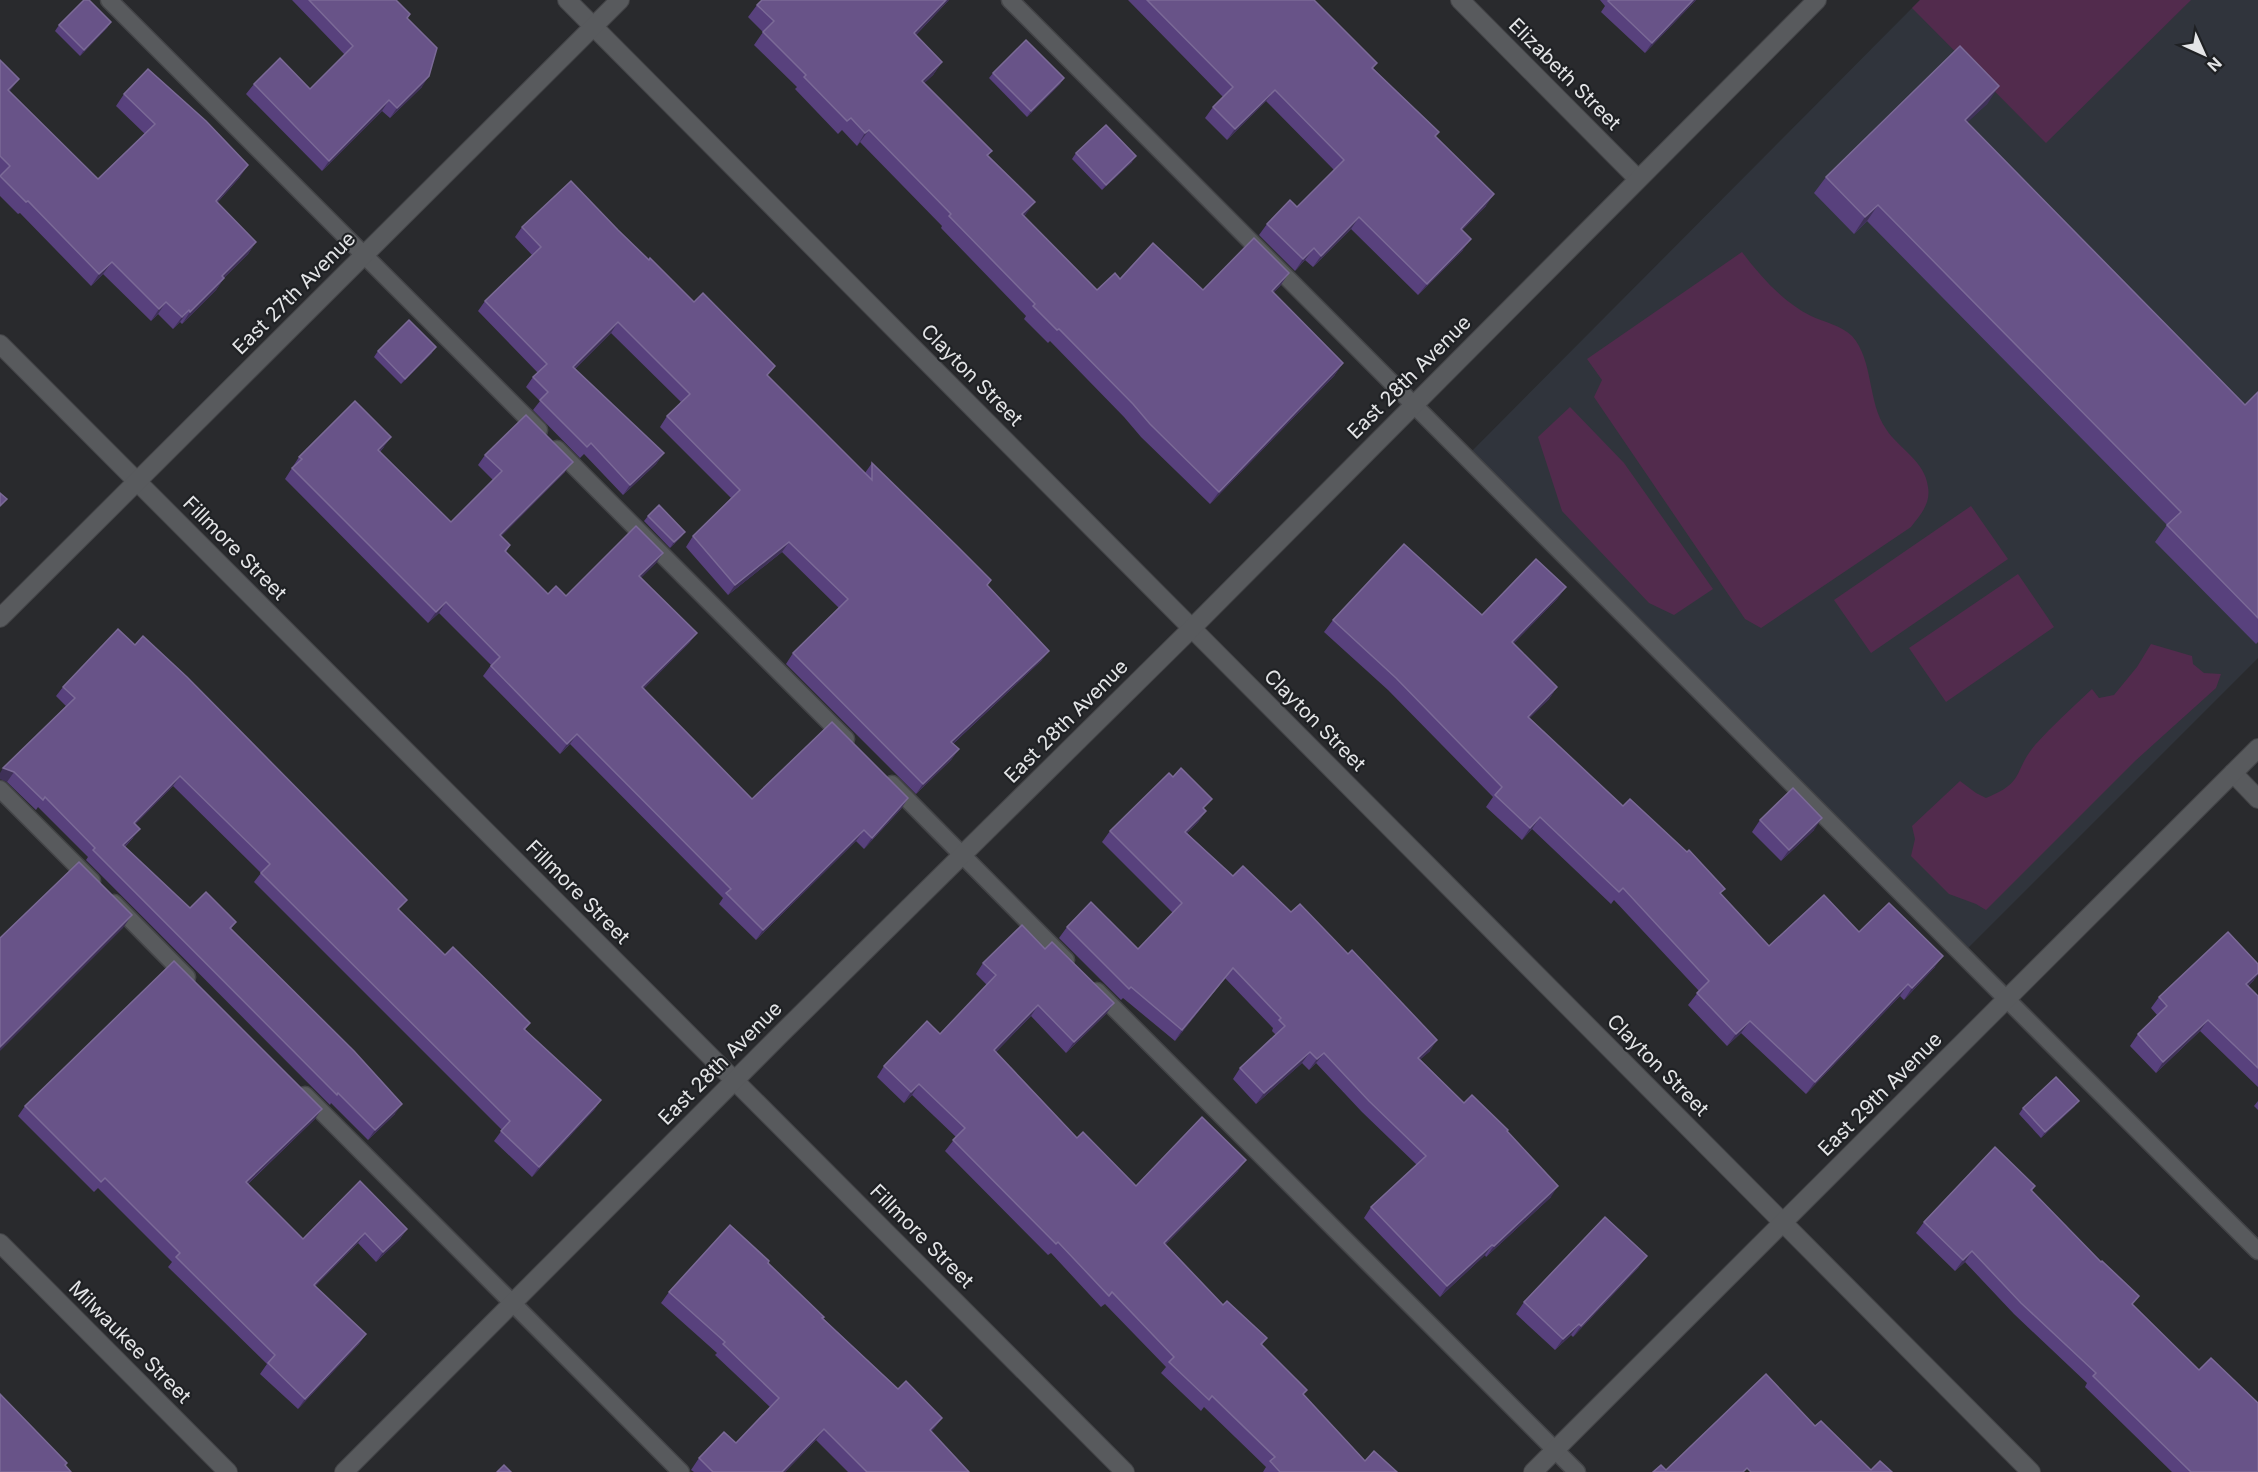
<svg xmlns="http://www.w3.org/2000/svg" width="2258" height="1472" font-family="Inter,sans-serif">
<rect width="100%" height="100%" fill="#292a2d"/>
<polygon fill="#30343c" points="1920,0 2258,0 2258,658 1962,954 1466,457"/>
<g fill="#522b4d">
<polygon points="1920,0 2191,0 2046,143 1912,8"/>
<path d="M 1742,252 C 1761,277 1783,302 1811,316 C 1824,322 1842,326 1852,336 C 1874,361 1867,401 1886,429 C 1899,449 1925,461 1928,487 C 1931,504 1920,515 1911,527 L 1761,628 L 1745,619 L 1594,397 L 1602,380 L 1587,359 Z"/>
<polygon points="1570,407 1624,463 1713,589 1674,615 1649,603 1562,511 1538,437"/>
<polygon points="1971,506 2008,559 1871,653 1834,600"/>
<polygon points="2018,574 2054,627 1946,702 1909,648"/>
<path d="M 2151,644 L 2192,656 L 2193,664 L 2204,673 L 2221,674 L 2216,688 L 2135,761 L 1986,910 L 1976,904 L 1949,894 L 1911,856 L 1915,839 L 1912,826 L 1960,781 L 1976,793 L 1986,798 C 2026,782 2013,771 2035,745 C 2053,725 2073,707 2092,689 L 2099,698 L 2114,695 L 2137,667 Z"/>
</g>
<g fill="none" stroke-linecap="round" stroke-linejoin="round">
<g stroke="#444548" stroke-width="19">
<g id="service">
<polyline points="109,0 539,430"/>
<polyline points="1010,0 2258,1251"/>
<polyline points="557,449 846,739"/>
<polyline points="892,784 1066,960"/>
<polyline points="0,789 92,881"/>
<polyline points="114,903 187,977"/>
<polyline points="1097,991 1577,1472"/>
<polyline points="305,1095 681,1472"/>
</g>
</g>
<g stroke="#444548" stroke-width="20">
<g id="minor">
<polyline points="567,0 2031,1472"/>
<polyline points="1460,0 1638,179"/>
<polyline points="0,344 1125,1472"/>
<polyline points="0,618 620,0"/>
<polyline points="2233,773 2258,799"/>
<polyline points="0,1243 228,1472"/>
</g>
</g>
<g stroke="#444548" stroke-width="20">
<g id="tertiary">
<polyline points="344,1472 782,1033 1192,628 1817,0"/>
<polyline points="1533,1472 2258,748"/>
</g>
</g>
<use href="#service" stroke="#585a5d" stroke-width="16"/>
<use href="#minor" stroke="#585a5d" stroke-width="18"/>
<use href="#tertiary" stroke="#585a5d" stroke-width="18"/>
</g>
<g fill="#58417d">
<polygon points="292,0 396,0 410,14 407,18 422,87 390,118 382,111 322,171 246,94 254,84 310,89 345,55"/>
<polygon points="762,0 949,0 916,35 942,62 933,75 924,83 992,151 988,156 1026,214 1024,216 1097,290 1120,279 1203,290 1289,273 1280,286 1273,293 1343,363 1334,376 1210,504 1141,437 1124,417 1050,341 1048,343 1024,319 1026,316 941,228 942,226 860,142 857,146 842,130 838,134 795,89 797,87 754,45 763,32 748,17 757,5"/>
<polygon points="1128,0 1314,0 1377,63 1373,68 1439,132 1435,137 1486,206 1462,230 1463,250 1418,295 1351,229 1313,267 1305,260 1295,271 1259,235 1267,224 1297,207 1334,170 1266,101 1227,140 1205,118 1213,107 1223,97"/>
<polygon points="1600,0 1696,0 1645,53 1601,12 1605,6"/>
<polygon points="111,22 107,28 80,56 55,31 59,25"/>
<polygon points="0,60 9,92 98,179 145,134 116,106 124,94 240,177 217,203 256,242 248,254 224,278 216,290 182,324 180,322 173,329 158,314 151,321 103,274 91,286 20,213 18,214 0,196"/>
<polygon points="993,73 1064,78 1060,84 1027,117 989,78"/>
<polygon points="1988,103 1967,122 2245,405 2258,392 2258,642 2256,644 2155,542 2167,525 1867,221 1854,234 1814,193 1826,177"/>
<polygon points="1076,153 1132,162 1102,190 1072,159"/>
<polygon points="522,227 618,230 768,376 865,473 872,463 991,580 987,585 1049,651 1041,661 953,744 959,749 951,760 916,794 786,664 793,653 839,608 782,552 728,595 686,547 693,536 731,498 660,427 667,416 681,402 611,333 575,369 664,453 656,464 623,495 584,454 580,458 533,410 540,401 526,387 533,377 538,373 478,311 485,301 532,255 515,237"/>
<polygon points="378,351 432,353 401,384 374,357"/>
<polygon points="384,447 380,452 451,522 493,480 478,465 485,455 565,472 501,536 510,545 506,552 548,594 566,596 663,553 656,563 640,578 697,633 689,643 643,689 752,799 908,798 901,809 864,849 856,841 756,940 719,904 723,898 570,744 560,754 483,676 491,665 439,613 428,623 285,479 299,457"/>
<polygon points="648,516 685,532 681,537 670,548 644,521"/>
<polygon points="1566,587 1557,599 1513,644 1557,687 1549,699 1529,718 1623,806 1721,894 1769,946 1859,932 1935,967 1904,1000 1900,996 1806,1094 1741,1033 1727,1046 1688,1005 1699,991 1614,900 1611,904 1532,829 1522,840 1486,807 1493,797 1388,690 1324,632 1333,620 1482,615"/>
<polygon points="63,687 399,910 445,955 530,1023 525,1030 601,1100 594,1110 532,1177 494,1141 502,1130 254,882 261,873 173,786 135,824 133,838 125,847 190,908 236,922 231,929 395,1114 368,1140 331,1103 330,1105 86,860 88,857 38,807 36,810 7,782 3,768 66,706 56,696"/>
<polygon points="1205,810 1206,811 1198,822 1187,833 1233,876 1430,1051 1420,1059 1464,1103 1507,1131 1551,1197 1486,1257 1485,1255 1440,1297 1364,1218 1371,1207 1417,1165 1362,1112 1316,1063 1309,1070 1302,1063 1256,1104 1233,1079 1240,1068 1276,1035 1272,1031 1273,1028 1225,978 1175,1041 1123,998 1121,1000 1059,938 1067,927 1138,949 1173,913 1102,842 1110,831"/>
<polygon points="1760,820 1814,830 1781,861 1752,832"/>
<polygon points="1045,949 1114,1003 1106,1014 1066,1053 1031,1016 996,1052 1077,1138 1136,1186 1238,1171 1165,1245 1223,1305 1267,1338 1262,1345 1303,1395 1365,1461 1397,1472 1263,1472 1266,1467 1204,1407 1201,1411 1161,1373 1166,1367 1105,1304 1101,1307 1051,1253 1048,1255 945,1151 956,1137 912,1095 904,1103 877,1077 884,1066 940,1034 987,985 976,974 983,963"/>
<polygon points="2254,980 2248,986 2258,996 2258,1087 2200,1031 2156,1073 2130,1046 2138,1034 2157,1015 2151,1008 2159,997"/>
<polygon points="2258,1101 2258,1110 2254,1106"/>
<polygon points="25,1106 315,1119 248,1184 303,1239 407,1229 400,1239 376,1262 358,1243 315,1286 366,1334 359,1344 298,1409 260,1374 267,1364 168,1267 172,1262 98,1188 94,1192 18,1116"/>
<polygon points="2075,1106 2041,1138 2019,1114 2023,1108"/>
<polygon points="2035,1186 2032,1191 2133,1305 2258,1472 2172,1472 2085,1387 2087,1383 2014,1314 1965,1262 1955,1271 1916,1233 1924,1222"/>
<polygon points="768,1263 823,1318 898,1389 942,1418 931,1432 969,1472 848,1472 816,1440 785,1472 694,1472 691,1470 699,1458 736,1443 770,1407 715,1355 717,1353 661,1303 669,1292"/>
<polygon points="1639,1267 1573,1337 1571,1335 1555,1350 1516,1314 1524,1302"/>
</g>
<g fill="#3f3158">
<polygon points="946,0 949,0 905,46 914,33"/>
<polygon points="1693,0 1696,0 1645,53 1652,43"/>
<polygon points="111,22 107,28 80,56 84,50"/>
<polygon points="942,62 933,75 913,94 922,81"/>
<polygon points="429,76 422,87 390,118 397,108"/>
<polygon points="1064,78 1060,84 1027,117 1031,111"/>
<polygon points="19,79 10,91 0,101 8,90"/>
<polygon points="1999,86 1988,103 1953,136 1965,120"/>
<polygon points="1275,90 1266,101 1227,140 1235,129"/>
<polygon points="389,100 382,111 322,171 329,161"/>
<polygon points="869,130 857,146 865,133"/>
<polygon points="1136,156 1132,162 1102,190 1106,185"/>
<polygon points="248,165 240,177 208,213 216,201"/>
<polygon points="1494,194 1486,206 1453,240 1461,229"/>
<polygon points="1035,202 1026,214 1013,227 1022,214"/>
<polygon points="1878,205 1867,221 1854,234 1865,217"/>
<polygon points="1359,217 1351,229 1313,267 1321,256"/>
<polygon points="1471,239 1463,250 1418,295 1427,284"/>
<polygon points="256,242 248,254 213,288 222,276"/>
<polygon points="1314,248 1305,260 1295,271 1303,259"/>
<polygon points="112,262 103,274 91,286 99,274"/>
<polygon points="1289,273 1280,286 1263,304 1272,291"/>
<polygon points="224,278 216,290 182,324 190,312"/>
<polygon points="166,302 158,314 151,321 159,309"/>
<polygon points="189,310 180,322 173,329 182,317"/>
<polygon points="618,322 611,333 566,377 573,367"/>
<polygon points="436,347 432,353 401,384 405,379"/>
<polygon points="1343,363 1334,376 1210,504 1219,492"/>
<polygon points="391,437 384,447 371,460 378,450"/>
<polygon points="664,453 656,464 623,495 630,485"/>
<polygon points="573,462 565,472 493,545 500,535"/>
<polygon points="685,532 681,537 670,548 674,542"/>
<polygon points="789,542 782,552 728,595 735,585"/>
<polygon points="663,553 656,563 632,587 639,576"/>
<polygon points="1566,587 1557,599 1503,654 1512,642"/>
<polygon points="446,602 439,613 428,623 436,612"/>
<polygon points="697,633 689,643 635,698 642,687"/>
<polygon points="1049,651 1041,661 944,752 951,742"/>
<polygon points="1557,687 1549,699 1519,729 1528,717"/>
<polygon points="577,734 570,744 560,754 567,744"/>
<polygon points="959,749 951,760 916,794 923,784"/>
<polygon points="3,768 14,772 7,782 0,779 0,773"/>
<polygon points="180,776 173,786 127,833 134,823"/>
<polygon points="908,798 901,809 864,849 872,838"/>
<polygon points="1206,811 1198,822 1178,842 1185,832"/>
<polygon points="1540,817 1532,829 1522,840 1530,828"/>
<polygon points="1822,818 1814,830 1781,861 1789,850"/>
<polygon points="140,829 133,838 116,855 123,845"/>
<polygon points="864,830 856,841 756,940 763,930"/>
<polygon points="132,915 123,928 0,1051 0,1047"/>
<polygon points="1943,956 1935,967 1904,1000 1912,988"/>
<polygon points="1233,968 1225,978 1175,1041 1182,1030"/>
<polygon points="2258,973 2258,975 2254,980 2238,995 2246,984"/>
<polygon points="1908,984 1900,996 1806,1094 1815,1082"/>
<polygon points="1114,1003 1106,1014 1066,1053 1074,1042"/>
<polygon points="1038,1005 1031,1016 987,1061 994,1050"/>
<polygon points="2208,1020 2200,1031 2156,1073 2163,1062"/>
<polygon points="1750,1021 1741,1033 1727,1046 1736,1034"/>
<polygon points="1437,1040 1430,1051 1411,1068 1418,1058"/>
<polygon points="1310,1052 1302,1063 1256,1104 1264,1093"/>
<polygon points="1324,1053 1316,1063 1309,1070 1317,1059"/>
<polygon points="919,1084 912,1095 904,1103 911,1092"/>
<polygon points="601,1100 594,1110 532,1177 539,1167"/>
<polygon points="2079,1101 2075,1106 2041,1138 2045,1132"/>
<polygon points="402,1104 395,1114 368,1140 375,1130"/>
<polygon points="322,1109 315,1119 239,1192 246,1182"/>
<polygon points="1246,1160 1238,1171 1156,1254 1164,1243"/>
<polygon points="1558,1186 1551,1197 1486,1257 1494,1246"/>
<polygon points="407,1229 400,1239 376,1262 383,1252"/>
<polygon points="365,1233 358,1243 307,1295 314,1285"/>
<polygon points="1492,1245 1485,1255 1440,1297 1447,1286"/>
<polygon points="1972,1251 1965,1262 1955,1271 1963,1260"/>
<polygon points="1647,1256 1639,1267 1573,1337 1581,1326"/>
<polygon points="1579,1324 1571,1335 1555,1350 1563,1339"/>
<polygon points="366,1334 359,1344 298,1409 305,1399"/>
<polygon points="942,1418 934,1429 922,1441 930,1430"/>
<polygon points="824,1429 816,1440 785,1472 782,1472"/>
</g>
<g fill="#685388" stroke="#7b6a97" stroke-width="1.5">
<polygon points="84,0 89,0 111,22 84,50 59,25"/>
<polygon points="309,0 396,0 410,14 407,18 437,48 429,76 397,108 389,100 329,161 254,84 280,58 310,89 353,46"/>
<polygon points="762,0 946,0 914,33 942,62 922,81 992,151 987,155 1035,202 1022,214 1097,290 1115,273 1120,279 1153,243 1203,290 1254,238 1289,273 1272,291 1343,363 1219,492 1150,424 1133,404 1059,329 1057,330 1033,306 1035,304 949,216 951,214 869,130 865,133 851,118 847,121 804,77 806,75 763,32 774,21 757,5"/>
<polygon points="1147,0 1314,0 1377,63 1372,68 1439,132 1435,136 1494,194 1461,229 1471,239 1427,284 1359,217 1321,256 1314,248 1303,259 1267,224 1290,200 1297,207 1344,160 1275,90 1235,129 1213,107 1233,87"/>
<polygon points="1610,0 1693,0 1652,43 1608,1"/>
<polygon points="1026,40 1064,78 1031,111 993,73"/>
<polygon points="1960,46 1999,86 1965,120 2245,405 2258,392 2258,618 2167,525 2181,512 1878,205 1865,217 1826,177"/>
<polygon points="0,60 19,79 8,90 98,179 155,124 124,94 148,69 206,121 248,165 216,201 256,242 222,276 224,278 190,312 189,310 182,317 166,302 159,309 112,262 99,274 28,201 26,202 0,176 10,166 0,156"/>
<polygon points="1106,125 1136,156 1106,185 1076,153"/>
<polygon points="571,181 618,230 649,260 650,258 694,302 703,293 775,366 767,375 872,480 872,463 957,546 991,580 987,585 1049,651 951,742 959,749 923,784 793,653 848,599 789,542 735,585 693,536 740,490 667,416 690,394 618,322 573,367 664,453 630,485 591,443 587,447 540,400 548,392 533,377 547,364 485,301 541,247 522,227"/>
<polygon points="409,320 436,347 405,379 378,351"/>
<polygon points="355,401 391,437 378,450 451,522 502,471 485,455 526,415 573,462 500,535 510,545 505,551 548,594 556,586 566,596 636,526 663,553 639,576 697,633 642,687 752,799 832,722 908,798 872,838 864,830 763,930 726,893 731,889 577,734 567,744 491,666 500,657 446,602 436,612 292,468 302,459 299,457"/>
<polygon points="0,493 7,499 0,506"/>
<polygon points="659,505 685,532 674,542 648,516"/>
<polygon points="1404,544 1482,615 1536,559 1566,587 1512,642 1557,687 1528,717 1623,806 1630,799 1687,852 1689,850 1725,889 1720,893 1769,946 1824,895 1859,932 1889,903 1943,956 1912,988 1908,984 1815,1082 1750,1021 1736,1034 1697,993 1709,981 1623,888 1619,892 1540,817 1530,828 1495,795 1502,787 1396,678 1333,620"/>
<polygon points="118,629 135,645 143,636 187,677 407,900 398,909 445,955 453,947 530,1023 524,1029 601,1100 539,1167 501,1131 510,1121 261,873 270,864 180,776 134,823 140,829 123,845 190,908 206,892 236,922 230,928 354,1051 402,1104 375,1130 338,1093 337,1095 93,850 95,848 45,797 43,800 14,772 3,768 75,698 63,687"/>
<polygon points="1181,768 1212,799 1203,808 1206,811 1185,832 1233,876 1243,866 1291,912 1300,904 1348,954 1352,950 1437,1040 1418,1058 1464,1103 1472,1095 1508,1130 1507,1131 1558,1186 1494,1246 1492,1245 1447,1286 1371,1207 1426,1156 1369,1101 1324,1053 1317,1059 1310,1052 1264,1093 1240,1068 1285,1026 1279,1020 1281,1018 1233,968 1182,1030 1131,987 1129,989 1067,927 1091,902 1138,949 1182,903 1110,831 1169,773 1173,777"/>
<polygon points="1793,788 1822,818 1789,850 1760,820"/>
<polygon points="79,862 132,915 0,1047 0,938"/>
<polygon points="1022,925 1045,949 1052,942 1114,1003 1074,1042 1038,1005 994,1050 1077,1138 1083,1132 1136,1186 1202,1117 1246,1160 1164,1243 1223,1305 1227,1301 1267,1338 1261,1344 1307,1390 1303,1394 1365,1461 1374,1451 1397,1472 1280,1472 1270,1461 1275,1457 1212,1396 1209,1400 1169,1362 1174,1357 1112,1292 1109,1296 1058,1242 1056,1244 953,1140 965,1128 919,1084 911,1092 884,1066 927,1021 940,1034 996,975 983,963"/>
<polygon points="2228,932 2258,964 2258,973 2246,984 2258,996 2258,1068 2208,1020 2163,1062 2138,1034 2167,1006 2159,997"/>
<polygon points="174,961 322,1109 246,1182 303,1239 360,1181 407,1229 383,1252 365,1233 314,1285 366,1334 305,1399 268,1363 275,1355 176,1257 180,1253 105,1178 101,1182 25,1106"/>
<polygon points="2056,1077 2079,1101 2045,1132 2023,1108"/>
<polygon points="1995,1147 2035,1186 2031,1190 2101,1262 2102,1261 2139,1296 2132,1304 2199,1370 2211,1358 2258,1403 2258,1472 2191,1472 2093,1376 2096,1373 2021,1303 1972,1251 1963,1260 1924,1222"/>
<polygon points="1605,1217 1647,1256 1581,1326 1579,1324 1563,1339 1524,1302"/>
<polygon points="730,1225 769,1261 768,1263 824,1317 822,1318 898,1389 906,1381 942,1418 930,1430 969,1472 867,1472 824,1429 782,1472 713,1472 699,1458 724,1432 736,1443 779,1398 723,1344 725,1342 669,1292"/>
<polygon points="1766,1374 1815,1426 1821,1421 1871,1470 1880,1461 1892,1472 1751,1472 1747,1468 1743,1472 1653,1472 1661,1465 1666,1470"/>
<polygon points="0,1394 67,1463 65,1465 71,1472 0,1472"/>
<polygon points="504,1465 511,1472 497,1472"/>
</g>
<g text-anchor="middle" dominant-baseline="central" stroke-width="4.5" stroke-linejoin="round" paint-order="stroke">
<g font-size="20" fill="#e4e5e7" stroke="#1f2124">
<text transform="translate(1565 74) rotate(45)">Elizabeth Street</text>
<text transform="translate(294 293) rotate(-45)">East 27th Avenue</text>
<text transform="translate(972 375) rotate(45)">Clayton Street</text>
<text transform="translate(1409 377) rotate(-45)">East 28th Avenue</text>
<text transform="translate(235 548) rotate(45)">Fillmore Street</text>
<text transform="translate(1315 720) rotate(45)">Clayton Street</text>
<text transform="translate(1066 721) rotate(-45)">East 28th Avenue</text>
<text transform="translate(578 892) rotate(45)">Fillmore Street</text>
<text transform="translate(720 1063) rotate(-45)">East 28th Avenue</text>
<text transform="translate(1658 1065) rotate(45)">Clayton Street</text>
<text transform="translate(1880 1094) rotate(-45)">East 29th Avenue</text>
<text transform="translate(922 1236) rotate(45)">Fillmore Street</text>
<text transform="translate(130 1342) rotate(45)">Milwaukee Street</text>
</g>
</g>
<g transform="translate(2204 54) rotate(135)" stroke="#1f2124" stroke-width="4.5" paint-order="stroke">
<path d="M0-4.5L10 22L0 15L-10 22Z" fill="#e4e5e7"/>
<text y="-9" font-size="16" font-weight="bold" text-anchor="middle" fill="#e4e5e7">N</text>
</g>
</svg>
